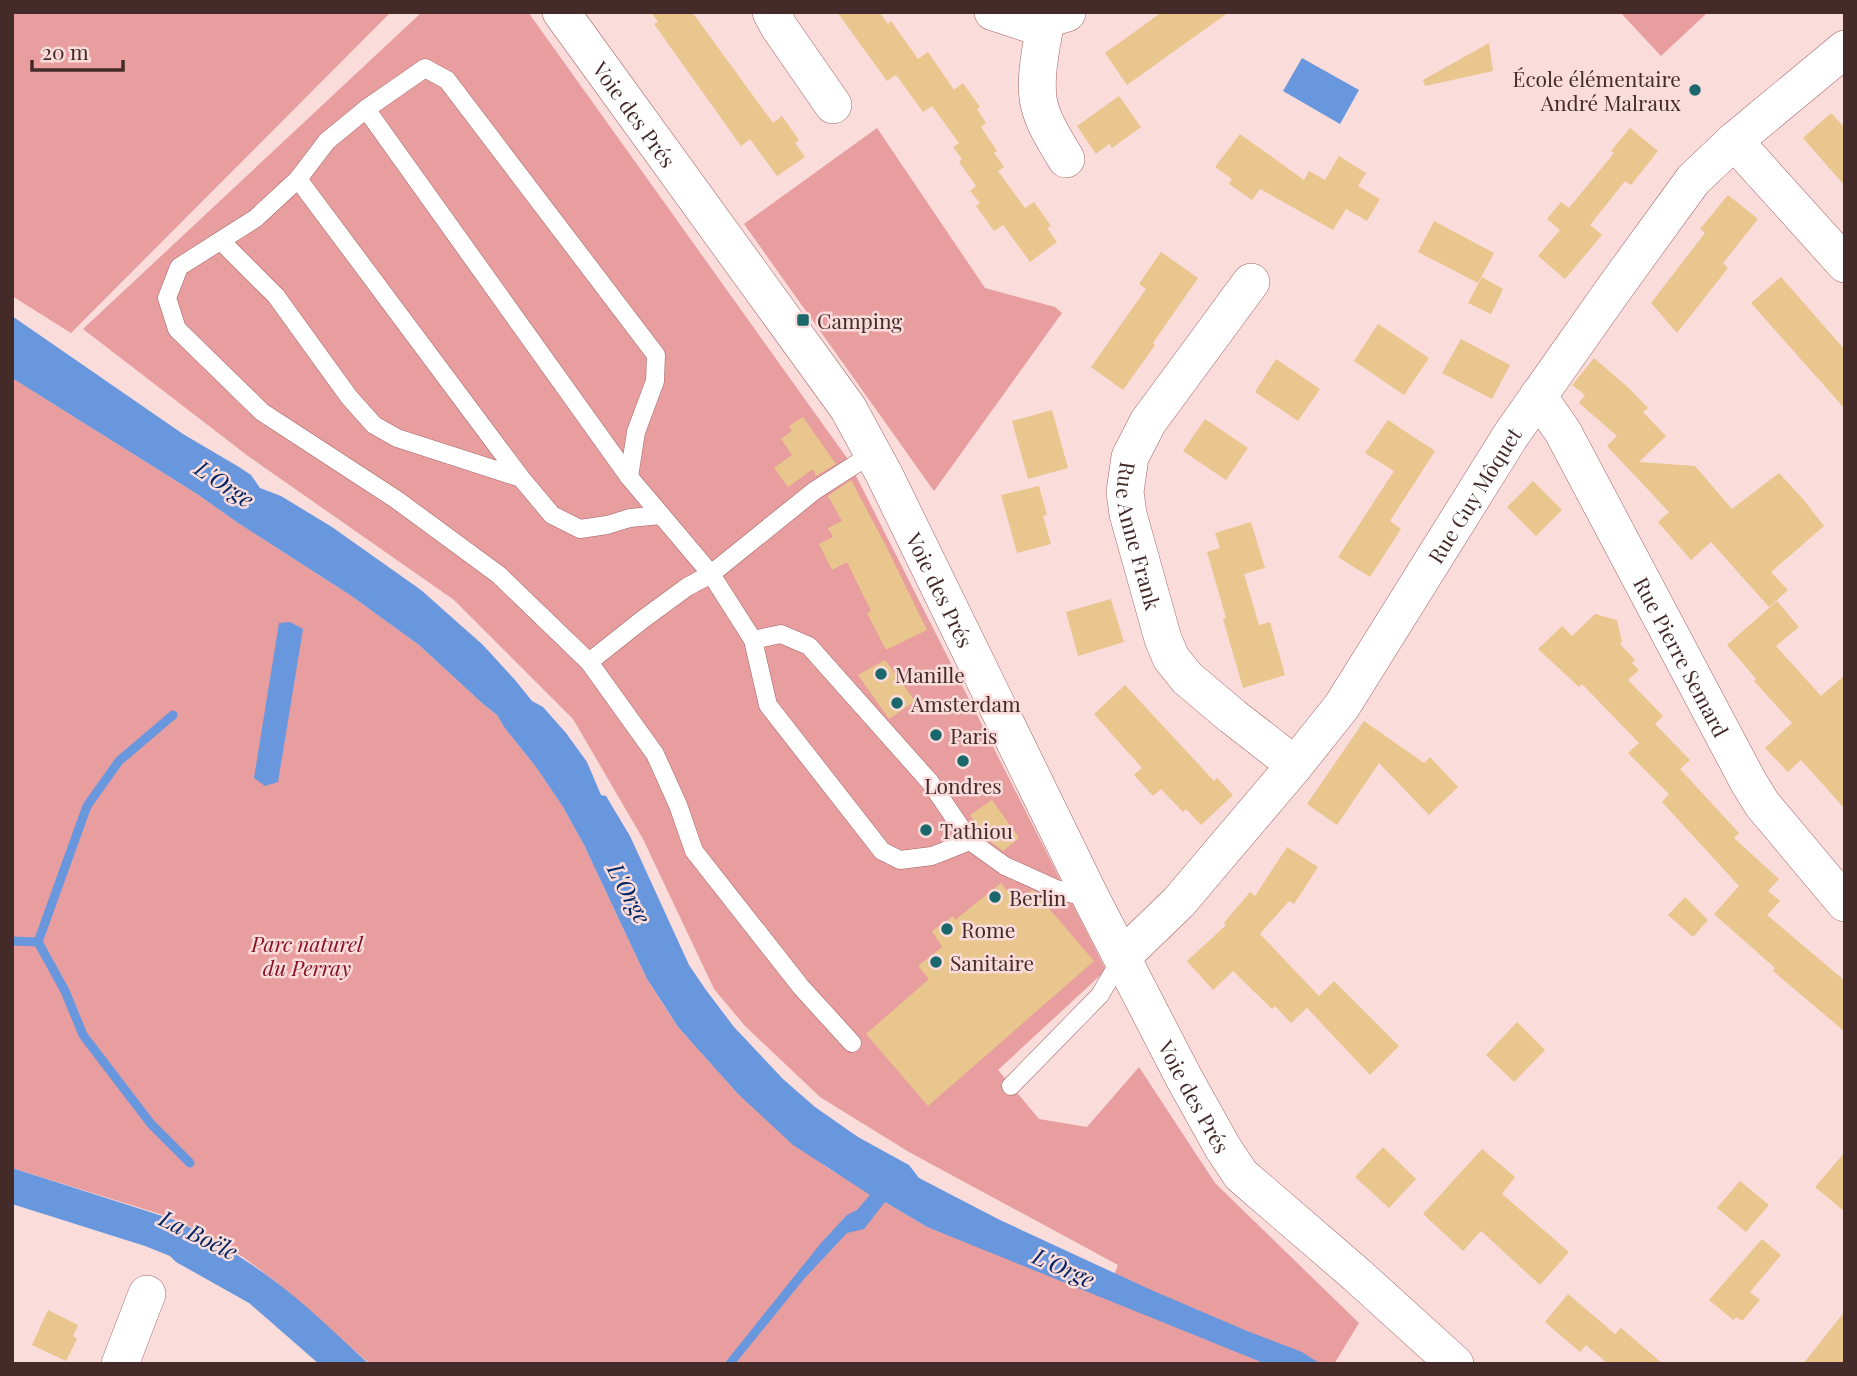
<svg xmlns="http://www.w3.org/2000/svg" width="1857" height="1376" font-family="'Playfair Display',serif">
<rect width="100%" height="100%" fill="#fadcdb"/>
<g fill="#e89d9e">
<polygon points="12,12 391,12 71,333 12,296"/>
<polygon points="422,12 528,12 847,458 1106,970 998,1070 1039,1119 1087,1127 1139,1067 1215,1183 1359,1323 1334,1364 370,1364 275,1281 243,1257 205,1235 176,1219 12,1168 12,378 197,494 238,523 350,595 419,645 483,704 497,715 504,727 536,767 563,807 584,845 647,979 662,1003 678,1027 738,1094 826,1167 927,1227 1105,1297 1118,1265 909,1152 820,1097 745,1026 714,989 643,839 573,719 454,600 248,456 83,329"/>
<polygon points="1620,12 1708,12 1661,56"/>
<polygon points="877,128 985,288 1055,307 1062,313 934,491 744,224"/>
</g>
<g fill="#6997de">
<polygon points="1302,58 1359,90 1340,124 1283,91"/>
<polygon points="12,316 183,434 239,467 251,475 260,488 281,496 332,527 421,590 483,645 515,680 532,701 543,707 566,733 587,762 601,795 606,796 630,836 689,965 706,990 734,1027 783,1079 815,1107 858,1137 909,1165 919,1178 1000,1220 1149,1289 1247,1331 1302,1352 1321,1364 1266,1364 927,1227 885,1202 864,1229 847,1233 804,1279 735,1364 724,1364 821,1243 847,1215 857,1210 870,1195 793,1145 738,1094 678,1027 647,979 584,845 563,807 536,767 504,727 497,715 483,704 419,645 350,595 238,523 197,494 12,378"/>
<polygon points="290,622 303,629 278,782 265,786 254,778 279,623"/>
<path d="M 12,1168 L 175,1220 C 209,1237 241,1256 272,1279 C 306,1304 337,1335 369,1364 L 319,1364 L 249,1303 L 176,1262 L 170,1256 L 145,1246 L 12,1204 Z"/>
</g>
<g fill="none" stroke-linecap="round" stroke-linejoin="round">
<g stroke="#6997de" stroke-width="9">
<polyline points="12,941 38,942 65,991 83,1035 151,1124 190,1163"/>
<polyline points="38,942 87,806 119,761 173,715"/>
</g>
</g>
<g fill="#e9c68e">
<polygon points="651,12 692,12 773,123 782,116 799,140 795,143 805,157 777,176 750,139 741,146 654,24 658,22"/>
<polygon points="837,12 879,12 888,24 891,21 918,59 928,52 954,90 963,83 980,107 977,109 986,123 981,127 997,151 994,153 1004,167 998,171 1025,208 1034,202 1051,226 1047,228 1057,242 1030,262 1003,225 994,231 976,206 980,203 970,191 976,186 959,162 962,159 953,147 959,143 932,106 923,112 896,75 887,81"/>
<polygon points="1162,12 1229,12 1127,85 1105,53"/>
<polygon points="1489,43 1493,71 1425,86 1423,80"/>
<polygon points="1119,96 1141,127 1112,148 1109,144 1096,154 1077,126"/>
<polygon points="1831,113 1845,128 1845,186 1803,138"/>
<polygon points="1630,128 1658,151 1631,185 1625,181 1590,225 1602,235 1565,279 1538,256 1560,230 1547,219 1561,202 1569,208 1614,153 1611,151"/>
<polygon points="1240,134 1304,180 1309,171 1325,180 1339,156 1366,173 1358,186 1380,199 1367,221 1346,209 1333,230 1260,189 1252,200 1229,184 1232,179 1215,167"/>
<polygon points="1728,195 1758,219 1723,263 1728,268 1677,333 1651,303 1705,233 1700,229"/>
<polygon points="1434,221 1494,253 1478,283 1418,252"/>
<polygon points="1161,252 1198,278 1153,343 1155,345 1123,390 1091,367 1146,289 1139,284"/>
<polygon points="1482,277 1503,289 1491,314 1468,303"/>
<polygon points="1781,277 1845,350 1845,409 1751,303"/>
<polygon points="1378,324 1429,358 1404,395 1354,361"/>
<polygon points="1461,339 1510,365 1492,399 1442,373"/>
<polygon points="1594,358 1630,389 1648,408 1643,412 1666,436 1639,462 1695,466 1732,509 1779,473 1803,499 1824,526 1771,572 1788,590 1769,607 1711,542 1691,560 1658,522 1669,512 1607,446 1617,436 1579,403 1585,395 1572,385"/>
<polygon points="1276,359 1320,389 1298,421 1255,392"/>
<polygon points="1052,410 1068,468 1028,479 1012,421"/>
<polygon points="803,417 836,464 816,476 813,469 788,487 774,468 792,455 781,439 792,431 789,426"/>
<polygon points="1205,419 1248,448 1226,480 1183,451"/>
<polygon points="1388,420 1435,451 1390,521 1401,529 1370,577 1338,557 1394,471 1365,453"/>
<polygon points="851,480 884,542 927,630 886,650 867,613 871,611 847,562 832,570 819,544 833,537 828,528 842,521 828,496"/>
<polygon points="1533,481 1562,510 1536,536 1507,507"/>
<polygon points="1039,486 1047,515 1043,516 1051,544 1017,553 1001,495"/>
<polygon points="1251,522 1265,568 1244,574 1259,625 1270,622 1285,675 1243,688 1223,619 1226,618 1207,552 1220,548 1215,533"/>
<polygon points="1111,599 1124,642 1078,656 1066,612"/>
<polygon points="1777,601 1799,627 1776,646 1821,696 1845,675 1845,809 1801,760 1788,772 1765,748 1792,723 1754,681 1756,679 1727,645"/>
<polygon points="1595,614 1617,620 1622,642 1620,644 1635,660 1632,663 1639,670 1628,680 1663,716 1655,724 1690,760 1680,769 1739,833 1734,838 1779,879 1768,891 1780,901 1767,915 1845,981 1845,1032 1773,971 1775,968 1714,914 1739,886 1662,802 1669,794 1628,753 1639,743 1582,684 1579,687 1538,649 1562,626 1572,636"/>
<polygon points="885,660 915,701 889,719 858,675"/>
<polygon points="1125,685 1214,781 1217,778 1233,795 1201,825 1186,809 1183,812 1161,789 1153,796 1134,775 1142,768 1094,714"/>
<polygon points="1364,721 1424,763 1430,757 1458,787 1429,815 1379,763 1337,825 1307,804"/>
<polygon points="992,800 1019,838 1003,851 991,842 970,815"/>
<polygon points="1287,847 1318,867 1294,904 1289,901 1260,934 1319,996 1334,981 1399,1046 1370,1075 1307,1008 1291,1023 1275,1006 1272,1009 1233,971 1213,990 1187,961 1226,925 1224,923 1250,892 1255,896"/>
<polygon points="1001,883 1017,903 1032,890 1035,892 1094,961 928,1106 866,1034 929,979 918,966 942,947 932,931 953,916 955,920"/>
<polygon points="1685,897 1708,920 1693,937 1668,915"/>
<polygon points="1517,1022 1545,1050 1514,1082 1486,1055"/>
<polygon points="1383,1147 1416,1179 1389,1208 1355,1177"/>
<polygon points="1482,1149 1515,1177 1502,1194 1569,1252 1540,1285 1481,1231 1463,1251 1423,1214"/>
<polygon points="1845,1152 1845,1212 1815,1187"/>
<polygon points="1740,1181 1769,1205 1746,1232 1717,1208"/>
<polygon points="1762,1239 1781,1255 1750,1292 1760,1300 1742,1321 1737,1317 1733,1320 1709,1300"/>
<polygon points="1568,1294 1615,1334 1621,1328 1663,1364 1608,1364 1586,1345 1580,1352 1545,1322"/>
<polygon points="48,1310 78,1325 73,1336 77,1339 66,1361 32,1345"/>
<polygon points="1845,1311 1845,1364 1803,1364"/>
</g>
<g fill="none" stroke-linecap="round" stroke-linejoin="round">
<g stroke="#a36364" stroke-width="19">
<g id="lane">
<polyline points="366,109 629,477 711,574 753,640 781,634 809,646 930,782 970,841 1005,866 1056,889 1088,898"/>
<polyline points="298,179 521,478 552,515 580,529 607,525 630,518 661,515"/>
<polyline points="221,241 276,296 349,397 374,425 397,438 521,478"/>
<polyline points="629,477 636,432 655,381 656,355 447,80 425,68 366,109 327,141 298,179 256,218 179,267 167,298 177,329 262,412 397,500 499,575 589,662 655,754 678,805 694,851 801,987 852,1043"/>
<polyline points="753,640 768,705 882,851 900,860 932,856 970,841"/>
<polyline points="589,662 642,620 687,587 711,574 814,491 873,453"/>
<polyline points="1011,1086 1100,995 1122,957"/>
</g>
</g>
<g stroke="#a36364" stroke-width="38">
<g id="street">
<path id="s1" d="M 561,12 L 848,408 L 884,474 L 1091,898 L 1184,1078 L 1223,1148 L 1241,1175 L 1357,1275 L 1455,1364"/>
<polyline points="771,12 779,27 833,105"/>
<polyline points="993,12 1030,24 1067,13"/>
<path d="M 1046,19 C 1042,45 1035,72 1038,98 C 1041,120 1055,140 1066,159"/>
<polyline points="1734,141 1845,264"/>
<path id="s2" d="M 1251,282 L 1148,422 L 1130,457 L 1125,492 L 1128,514 L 1163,639 L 1171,658 L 1187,678 L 1232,716 L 1295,765"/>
<path id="s3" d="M 1538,396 L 1563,432 L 1749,783 L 1762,804 L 1845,903"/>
<path id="s4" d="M 1122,957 L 1179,902 L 1295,765 L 1342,706 L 1511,435 L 1616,286 L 1693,180 L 1734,141 L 1845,49"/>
<polyline points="120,1364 147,1294"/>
</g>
</g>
<use href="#lane" stroke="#fff" stroke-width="18"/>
<use href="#street" stroke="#fff" stroke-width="37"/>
</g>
<g fill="#1b686c" stroke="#fadcdb" stroke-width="2.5">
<circle cx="1695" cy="90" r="7"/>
<rect x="796" y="313" width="14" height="14" rx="3.5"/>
<circle cx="881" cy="674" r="7"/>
<circle cx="897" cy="703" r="7"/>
<circle cx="936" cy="735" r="7"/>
<circle cx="963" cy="761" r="7"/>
<circle cx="926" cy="830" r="7"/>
<circle cx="995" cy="897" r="7"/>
<circle cx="947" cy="929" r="7"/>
<circle cx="936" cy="962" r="7"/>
</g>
<g text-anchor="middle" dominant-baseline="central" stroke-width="5" stroke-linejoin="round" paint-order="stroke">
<g font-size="21" fill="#452a2a" stroke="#fadcdb" text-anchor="start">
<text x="1681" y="78" text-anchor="end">École élémentaire<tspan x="1681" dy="24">André Malraux</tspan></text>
<text x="817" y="320">Camping</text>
<text x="895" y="674">Manille</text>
<text x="911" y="703">Amsterdam</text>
<text x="950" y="735">Paris</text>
<text x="963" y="785" text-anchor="middle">Londres</text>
<text x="940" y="830">Tathiou</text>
<text x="1009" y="897">Berlin</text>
<text x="961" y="929">Rome</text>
<text x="950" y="962">Sanitaire</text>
</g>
<g font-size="21" fill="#452a2a" stroke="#fadcdb">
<text stroke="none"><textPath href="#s1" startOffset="126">Voie des Prés</textPath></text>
<text stroke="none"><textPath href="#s4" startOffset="583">Rue Guy Môquet</textPath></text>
<text stroke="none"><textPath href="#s2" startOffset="294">Rue Anne Frank</textPath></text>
<text stroke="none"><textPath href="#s1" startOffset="693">Voie des Prés</textPath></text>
<text stroke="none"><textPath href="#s3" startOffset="298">Rue Pierre Semard</textPath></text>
<text stroke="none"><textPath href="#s1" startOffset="1260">Voie des Prés</textPath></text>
</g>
<g font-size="21" font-style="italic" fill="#861226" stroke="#fadcdb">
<text x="307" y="943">Parc naturel<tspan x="307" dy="24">du Perray</tspan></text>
</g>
<g font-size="23" font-style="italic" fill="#002563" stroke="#fadcdb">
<text transform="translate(225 483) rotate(34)">L'Orge</text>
<text transform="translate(630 893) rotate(62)">L'Orge</text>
<text transform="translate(199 1234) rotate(26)">La Boële</text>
<text transform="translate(1064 1267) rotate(24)">L'Orge</text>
</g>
</g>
<rect width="1857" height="1376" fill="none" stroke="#452a2a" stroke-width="28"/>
<path d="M32 60v10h91v-10" fill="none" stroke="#452a2a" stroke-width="3.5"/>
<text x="42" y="60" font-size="21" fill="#452a2a" stroke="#fadcdb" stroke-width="5" paint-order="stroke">20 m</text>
</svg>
